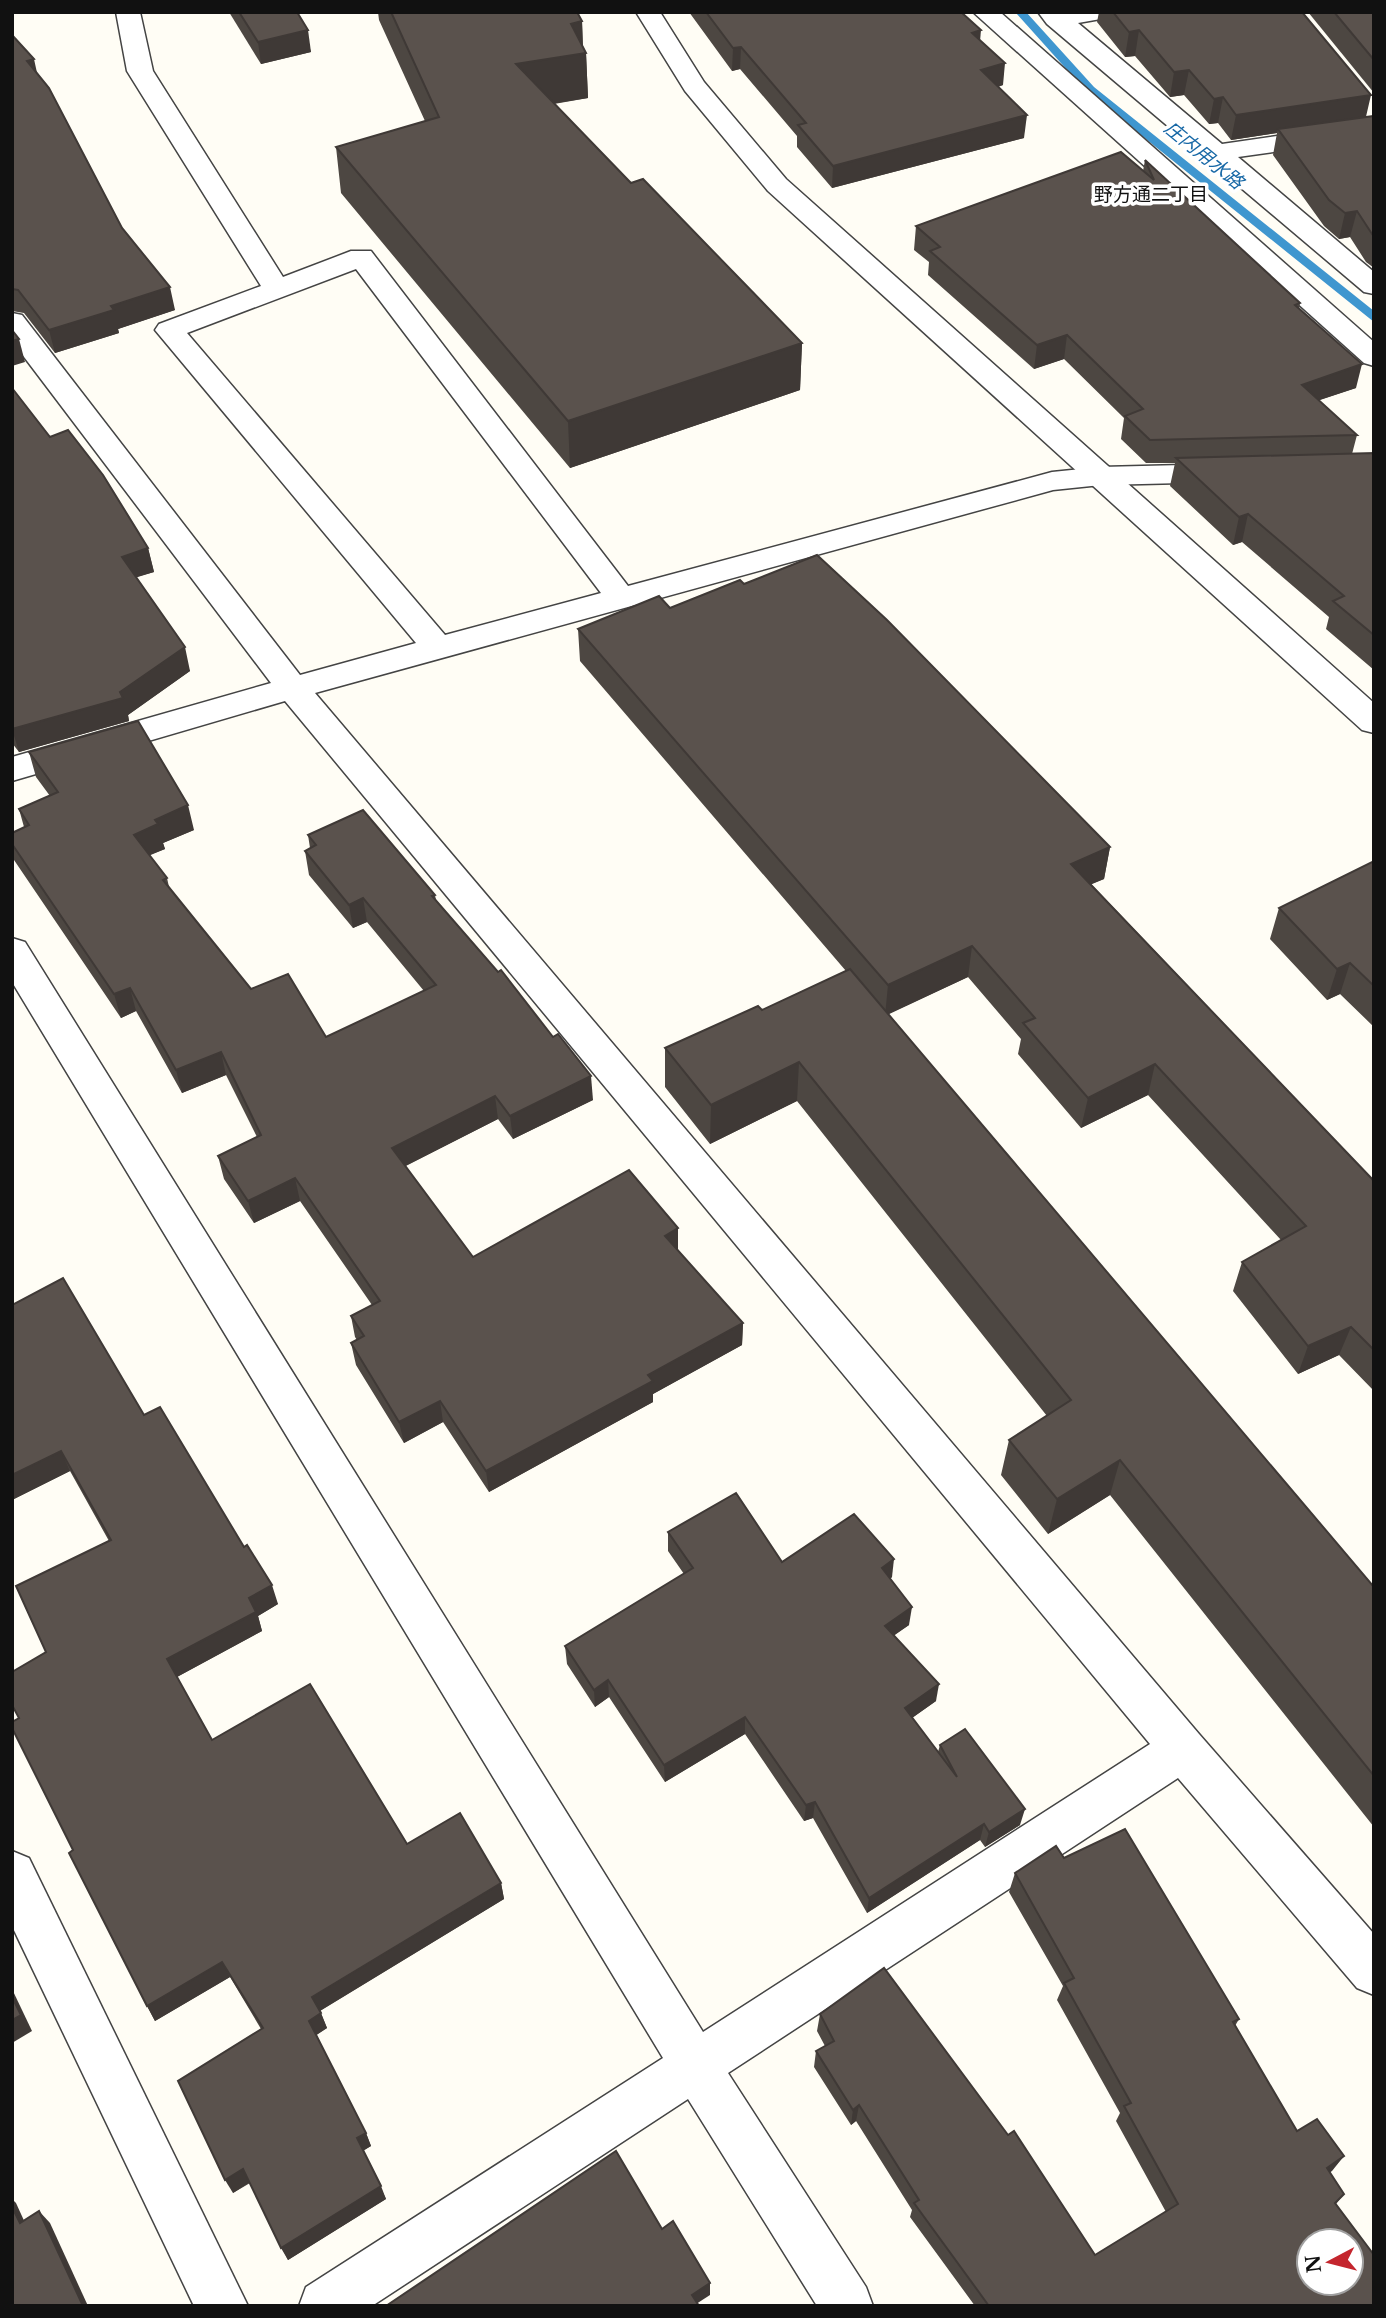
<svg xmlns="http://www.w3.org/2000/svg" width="1386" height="2318" font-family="'Libre Baskerville','Noto Sans JP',serif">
<rect width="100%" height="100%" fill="#fffdf5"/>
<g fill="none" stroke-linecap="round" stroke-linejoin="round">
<polygon fill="#3f96cf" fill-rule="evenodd" points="1015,12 1026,12 1094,87 1374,311 1374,322 1086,91"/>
<g stroke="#444" stroke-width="3">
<g id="minor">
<path d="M 116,12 L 140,12 L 153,71 L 283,277 L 351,251 L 371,251 L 628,586 L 1052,472 L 1101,467 L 1224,464 L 1235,466 L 1239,473 L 1235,480 L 1224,482 L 1101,485 L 1053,490 L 315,693 L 1199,1734 L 1374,1934 L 1374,1995 L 1357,1988 L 1178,1778 L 728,2073 L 866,2287 L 873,2306 L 817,2306 L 688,2099 L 372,2306 L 299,2306 L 306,2287 L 663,2058 L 12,982 L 12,938 L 25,942 L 703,2032 L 1150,1744 L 285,701 L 12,781 L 12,757 L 271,683 L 12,341 L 12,313 L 22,315 L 300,675 L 416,643 L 155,330 L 159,324 L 261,286 L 127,71 ZM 356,269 L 601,593 L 445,635 L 187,333 Z"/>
<polygon points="973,12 1000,12 1374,342 1374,366 1364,363"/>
<polygon points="1038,12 1115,12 1112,17 1078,23 1222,144 1374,122 1374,138 1238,157 1374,272 1374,294 1364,292 1047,24"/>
<polygon points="12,1851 29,1858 248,2306 194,2306 12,1926"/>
</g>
</g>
<g stroke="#444" stroke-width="3">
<polygon id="tertiary" points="636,12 660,12 704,82 786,179 1374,703 1374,733 1362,730 768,191 685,91"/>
</g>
<use href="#minor" fill="#fff" fill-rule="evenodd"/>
<use href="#tertiary" fill="#fff" fill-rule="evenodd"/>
</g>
<g fill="#4d4742">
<polygon points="229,12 297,12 311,52 261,64"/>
<polygon points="378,12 577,12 582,21 583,47 586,53 588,98 554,104 631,183 802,343 800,390 570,468 341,193 336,147 425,121 379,20"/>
<polygon points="689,12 961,12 980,41 1003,85 998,87 1024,138 832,188 797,147 797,136 740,69 732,71"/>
<polygon points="1099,12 1302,12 1366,117 1374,116 1374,268 1366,262 1350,237 1339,239 1324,226 1273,155 1277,133 1231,140 1218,123 1209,124 1184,95 1170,97 1135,56 1125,57 1097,22"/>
<polygon points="1308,12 1374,12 1374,93"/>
<polygon points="12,35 37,74 122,228 175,310 118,329 119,333 55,353 24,313 12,311"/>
<polygon points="1145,160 1300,303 1299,309 1356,388 1319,400 1357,435 1352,454 1374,453 1374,670 1326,629 1329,617 1242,542 1233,545 1170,486 1175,463 1146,463 1121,439 1124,418 1064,359 1034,369 928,275 929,262 914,250 916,226 1143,171"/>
<polygon points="12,388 50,437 148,548 154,572 136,577 190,671 128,715 129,721 19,752 12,743"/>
<polygon points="744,584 1110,847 1104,879 1091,884 1374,1181 1374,1391 1339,1355 1298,1374 1233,1291 1242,1262 1281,1240 1148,1095 1081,1128 1018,1054 1021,1039 968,977 888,1014 1374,1587 1374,1827 1110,1495 1048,1534 1001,1475 1009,1440 1047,1416 797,1101 710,1144 665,1087 665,1048 762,1010 846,971 580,661 578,629 670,608"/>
<polygon points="29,752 194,830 163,843 165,849 149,855 167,878 169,887 251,989 326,1037 424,991 367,922 353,928 309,875 305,851 310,848 308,835 435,895 436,900 593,1100 513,1139 498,1119 405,1166 473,1257 678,1251 743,1323 742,1345 653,1394 653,1402 489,1492 443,1422 404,1443 356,1365 351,1343 357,1340 355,1337 351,1316 372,1305 300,1201 254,1223 224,1179 218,1156 257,1137 226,1075 182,1093 136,1011 121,1018 14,860 12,854 12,833 24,827 19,809 50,796 36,777"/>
<polygon points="1374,861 1374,1027 1340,994 1327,1000 1270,939 1279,908"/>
<polygon points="12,1305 144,1415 278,1604 258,1616 262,1631 177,1677 212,1740 407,1844 501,1883 504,1899 320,2011 327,2028 316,2035 366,2133 371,2146 363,2151 386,2199 288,2260 250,2183 233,2193 261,2029 230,1977 155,2021 147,2006 73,1850 19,1718 46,1652 109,1541 70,1471 12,1500"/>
<polygon points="668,1532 782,1562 892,1577 890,1579 909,1625 894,1635 936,1701 912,1718 938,1752 940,1745 1020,1825 985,1847 980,1840 867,1913 813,1818 804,1821 745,1734 665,1782 609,1697 595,1707 567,1664 565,1646 684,1574 668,1551"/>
<polygon points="1064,1858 1239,2019 1235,2026 1297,2131 1344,2156 1330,2172 1344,2194 1336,2204 1374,2306 975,2306 910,2217 912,2210 856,2121 851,2125 814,2067 816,2051 825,2046 817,2031 820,2014 1095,2255 1166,2212 1116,2121 1120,2113 1057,2000 1063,1986 1009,1892 1015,1873"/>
</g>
<g fill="#3f3936">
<polygon points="582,21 583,53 586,53 588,98 519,109 516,64 571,24"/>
<polygon points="308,30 311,52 261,64 258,42"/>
<polygon points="981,30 979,53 972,33"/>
<polygon points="1139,30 1135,56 1125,57 1129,32"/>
<polygon points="741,47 740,69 732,71 733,48"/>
<polygon points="34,59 39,82 27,61"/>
<polygon points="1005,63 1003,85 979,92 981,70"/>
<polygon points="1189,70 1184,95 1170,97 1174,72"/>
<polygon points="1371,95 1365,121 1278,129 1277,133 1231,140 1236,115"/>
<polygon points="1223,97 1218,123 1209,124 1214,99"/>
<polygon points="1027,115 1024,138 832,188 833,166"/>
<polygon points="1357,211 1350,237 1339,239 1345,213"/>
<polygon points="170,287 175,310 118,329 119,333 55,353 49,330 111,306"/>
<polygon points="1067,335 1064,359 1034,369 1037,345"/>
<polygon points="19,339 25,362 12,366 12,341"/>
<polygon points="802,343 800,390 570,468 568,421"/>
<polygon points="1362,364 1356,388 1296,408 1302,385"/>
<polygon points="1248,514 1242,542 1233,545 1239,517"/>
<polygon points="148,548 154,572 128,580 122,557"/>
<polygon points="185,647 190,671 128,715 129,721 19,752 12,729 120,692"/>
<polygon points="188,805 194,830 163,843 165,849 141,859 134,835 155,820"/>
<polygon points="1110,847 1104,879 1066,895 1071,864"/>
<polygon points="363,898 367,922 353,928 349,905"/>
<polygon points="972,946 968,977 885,1016 888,985"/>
<polygon points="1350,963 1340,994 1327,1000 1337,969"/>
<polygon points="130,988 136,1011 121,1018 114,994"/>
<polygon points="221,1052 226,1075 182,1093 176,1070"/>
<polygon points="799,1062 797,1101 710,1144 711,1105"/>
<polygon points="1155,1064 1148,1095 1081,1128 1088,1098"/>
<polygon points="591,1076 593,1100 513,1139 510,1116"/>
<polygon points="495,1096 498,1119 396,1171 392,1148"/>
<polygon points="295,1178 300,1201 254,1223 248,1201"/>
<polygon points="678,1228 678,1251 665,1236"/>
<polygon points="743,1323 742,1345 653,1394 653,1402 489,1492 486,1471 648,1375"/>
<polygon points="1351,1327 1339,1355 1298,1374 1308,1346"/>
<polygon points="440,1401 443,1422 404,1443 399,1422"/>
<polygon points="61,1451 70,1471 12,1500 12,1475"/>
<polygon points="1120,1460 1110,1495 1048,1534 1057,1499"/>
<polygon points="894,1559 892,1577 879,1587 882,1568"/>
<polygon points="272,1585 278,1604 258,1616 262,1631 175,1678 167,1659 249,1598"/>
<polygon points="912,1607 909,1625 882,1644 885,1626"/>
<polygon points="608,1680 609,1697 595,1707 594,1690"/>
<polygon points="939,1684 936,1701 902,1725 905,1708"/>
<polygon points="745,1717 745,1734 665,1782 664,1765"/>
<polygon points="815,1802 813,1818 804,1821 806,1805"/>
<polygon points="1025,1809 1020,1825 985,1847 989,1832"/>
<polygon points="984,1824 980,1840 867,1913 869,1898"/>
<polygon points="501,1883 504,1899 318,2012 312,1997"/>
<polygon points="222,1962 230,1977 155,2021 147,2006"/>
<polygon points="12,1989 32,2031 12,2043"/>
<polygon points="321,2013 327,2028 315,2036 309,2021"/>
<polygon points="859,2105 856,2121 851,2125 853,2110"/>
<polygon points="366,2133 371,2146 362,2151 357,2138"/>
<polygon points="1344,2156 1332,2171 1315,2183 1327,2168"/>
<polygon points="243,2169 250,2182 233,2193 225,2180"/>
<polygon points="381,2186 386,2199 288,2260 281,2248"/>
<polygon points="12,2199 16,2203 31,2236 20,2223 12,2207"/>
<polygon points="39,2211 50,2223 88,2306 83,2306"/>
<polygon points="710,2283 710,2295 693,2306 692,2295"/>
</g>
<g fill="#5a524d" stroke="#3f3936" stroke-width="2" fill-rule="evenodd">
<polygon points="239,12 297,12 308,30 258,42"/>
<polygon points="391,12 577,12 582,21 571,24 586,53 516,64 631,183 643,179 802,343 568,421 336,147 439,117"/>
<polygon points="706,12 961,12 981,30 972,33 1005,63 981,70 1027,115 833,166 798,125 806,123 741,47 733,48"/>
<polygon points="1113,12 1302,12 1371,95 1236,115 1223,97 1214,99 1189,70 1174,72 1139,30 1129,32"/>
<polygon points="1334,12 1374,12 1374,60"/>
<polygon points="12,35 34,59 27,61 49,88 122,228 170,287 111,306 114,310 49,330 18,290 12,289"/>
<polygon points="1374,116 1374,237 1357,211 1345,213 1329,200 1278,129"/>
<polygon points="1121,152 1154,180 1145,160 1300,303 1295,305 1362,364 1302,385 1357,435 1150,440 1125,416 1143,409 1067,335 1037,345 930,251 940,247 916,226"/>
<polygon points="12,330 19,339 12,341"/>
<polygon points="12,388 50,437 68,430 103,475 148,548 122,557 185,647 120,692 123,698 12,729"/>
<polygon points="1374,453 1374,635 1333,601 1344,596 1248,514 1239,517 1176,458"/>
<polygon points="817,555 887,620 1110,847 1071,864 1374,1181 1374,1350 1351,1327 1308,1346 1242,1262 1306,1226 1155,1064 1088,1098 1023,1023 1035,1018 972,946 888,985 578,629 659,596 670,608 740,580 744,584"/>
<polygon points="138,721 188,805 155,820 158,824 134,835 167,878 163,880 251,989 288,974 326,1037 436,985 363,898 349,905 305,851 316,845 308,835 363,810 435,895 432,896 498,972 501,970 553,1037 558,1034 591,1076 510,1116 495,1096 392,1148 473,1257 629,1170 678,1228 665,1236 743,1323 648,1375 653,1381 486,1471 440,1401 399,1422 351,1343 364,1336 351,1316 380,1301 295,1178 248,1201 218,1156 261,1135 221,1052 176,1070 130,988 114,994 12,844 12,833 29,825 19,809 58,792 29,752"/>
<polygon points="1374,861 1374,986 1350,963 1337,969 1279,908"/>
<polygon points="850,969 1374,1587 1374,1776 1120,1460 1057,1499 1009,1440 1071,1400 799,1062 711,1105 665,1048 758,1006 762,1010"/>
<polygon points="63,1278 144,1415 160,1407 244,1547 247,1545 272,1585 249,1598 256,1612 167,1659 212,1740 310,1684 407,1844 460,1813 501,1883 312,1997 321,2013 309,2021 366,2133 357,2138 381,2186 281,2248 243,2169 225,2180 178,2081 263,2028 222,1962 147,2006 69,1853 73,1850 12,1728 12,1722 19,1718 12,1705 12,1672 46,1652 16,1586 111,1540 61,1451 12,1475 12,1305"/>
<polygon points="736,1493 782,1562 854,1514 894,1559 882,1568 912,1607 885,1626 939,1684 905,1708 957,1777 940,1745 965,1729 1025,1809 989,1832 984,1824 869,1898 815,1802 806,1805 745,1717 664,1765 608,1680 594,1690 565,1646 693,1568 668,1532"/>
<path d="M 1125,1829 L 1239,2019 L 1233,2022 L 1297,2131 L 1317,2119 L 1344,2156 L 1327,2168 L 1344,2194 L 1335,2203 L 1374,2255 L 1374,2306 L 989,2306 L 914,2203 L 919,2200 L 859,2105 L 853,2110 L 816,2051 L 834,2041 L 820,2014 L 884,1968 L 1008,2135 L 1014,2131 L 1095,2255 L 1178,2204 L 1124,2106 L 1131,2103 L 1064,1983 L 1074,1978 L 1015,1873 L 1056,1846 L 1064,1858 ZM 1309,2241 L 1351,2241 L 1351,2283 L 1309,2283 Z"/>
<polygon points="12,1997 21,2015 12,2020"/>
<polygon points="616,2151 662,2229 673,2221 710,2283 692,2295 699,2306 386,2306"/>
<polygon points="12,2207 20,2223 39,2211 83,2306 12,2306"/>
</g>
<g text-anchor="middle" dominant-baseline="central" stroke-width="7" stroke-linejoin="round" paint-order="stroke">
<g font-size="19" font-style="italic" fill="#1768a6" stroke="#fff">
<text transform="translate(1204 155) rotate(39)">庄内用水路</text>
</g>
<g font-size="19" fill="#111" stroke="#fff">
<text x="1151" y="194">野方通二丁目</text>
</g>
</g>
<rect width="1386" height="2318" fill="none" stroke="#111111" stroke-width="28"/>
<g transform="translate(1330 2262) rotate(263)"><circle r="33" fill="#ffffff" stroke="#a0a0a0" stroke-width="2"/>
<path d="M0-5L12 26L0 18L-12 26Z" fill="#c4262e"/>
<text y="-10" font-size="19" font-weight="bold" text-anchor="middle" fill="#111111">N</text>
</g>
</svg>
